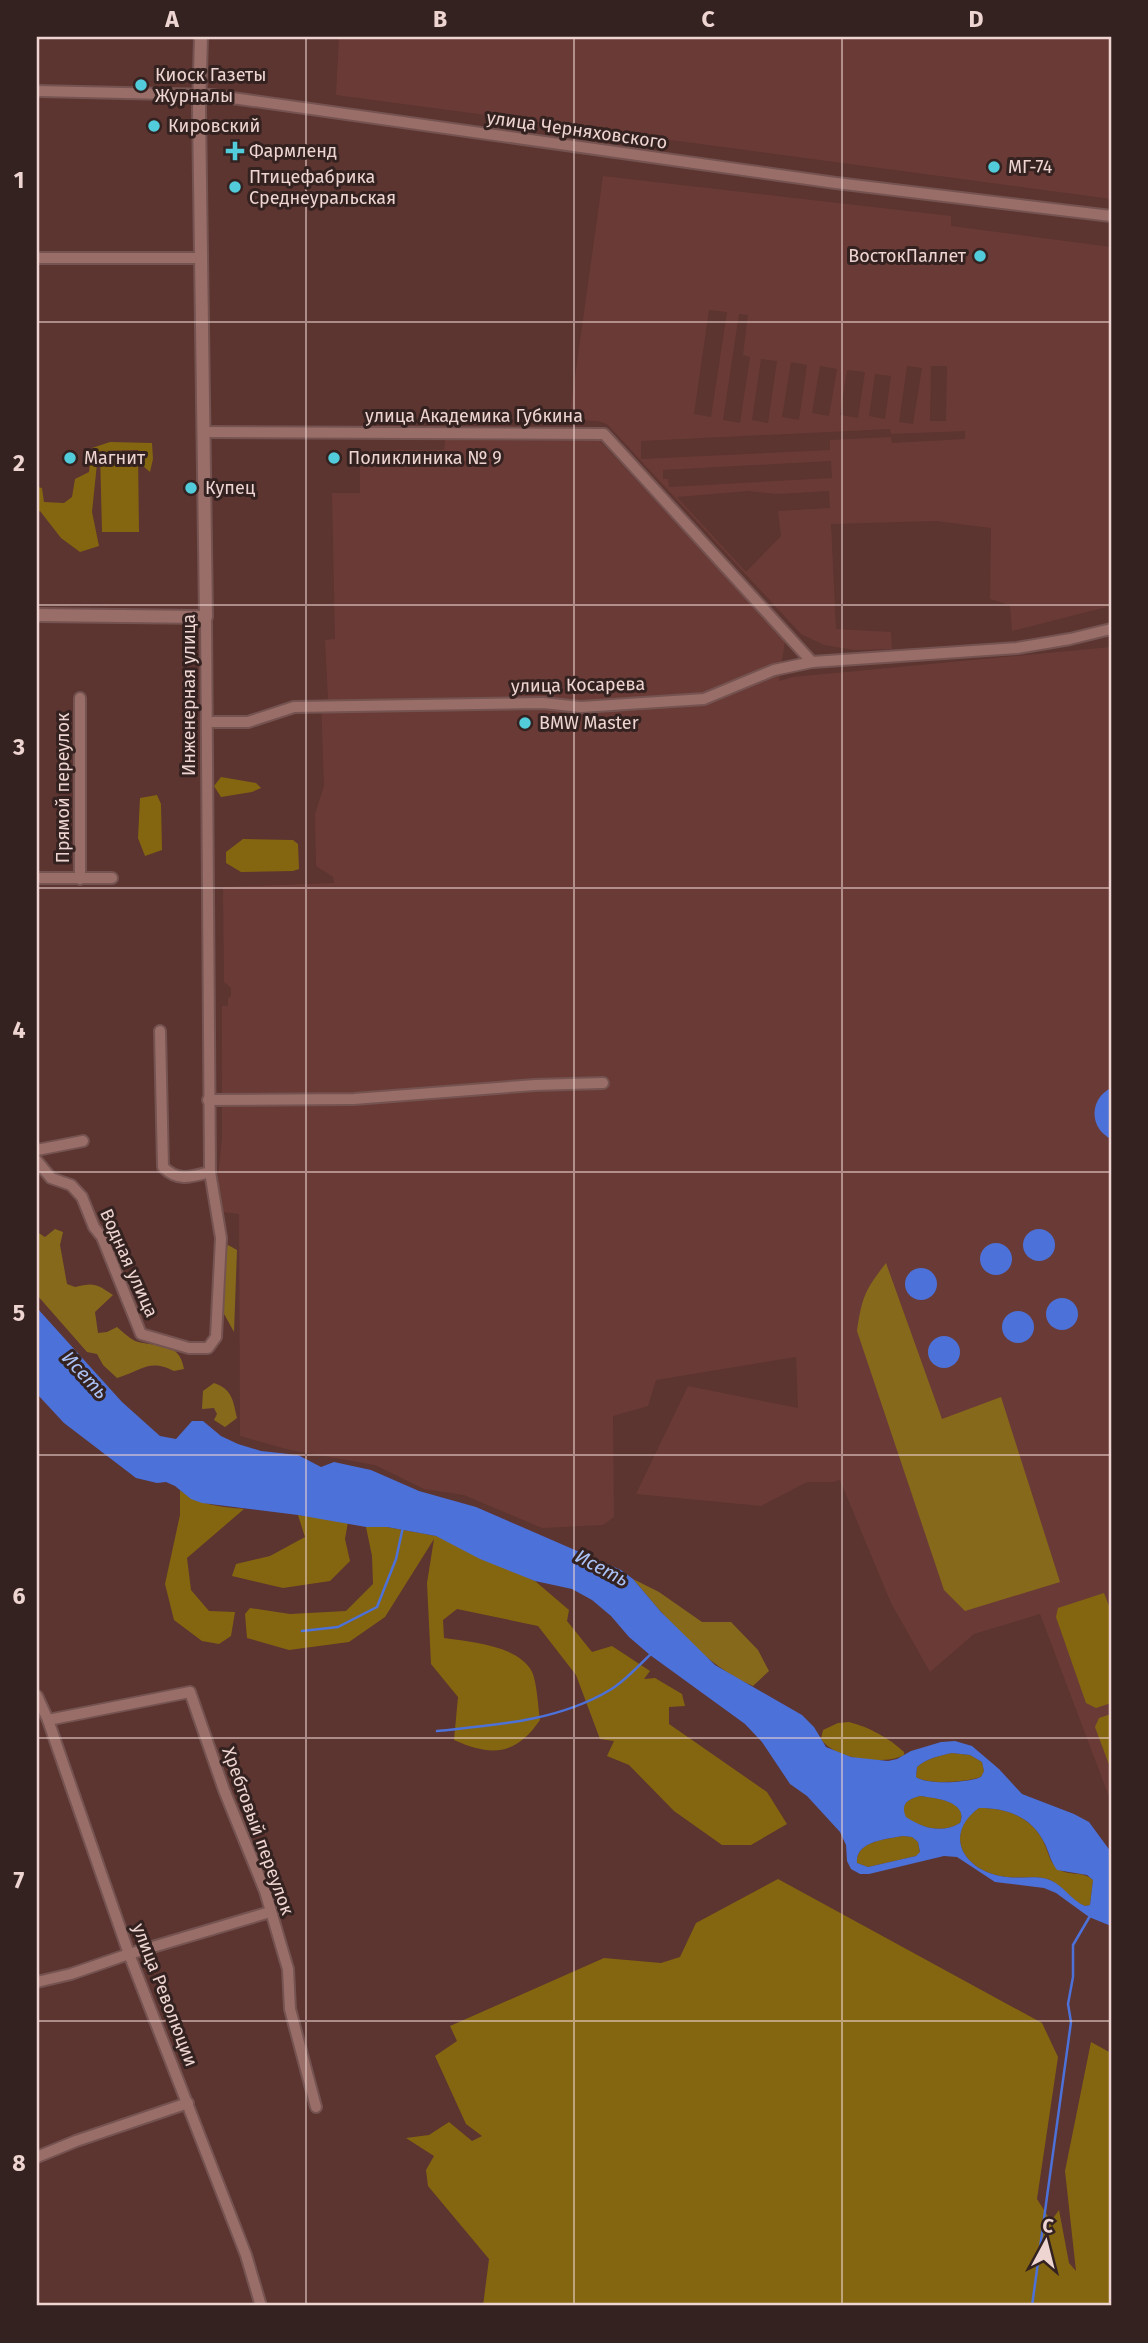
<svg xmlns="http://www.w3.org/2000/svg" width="1148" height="2343" font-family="'Fira Sans',sans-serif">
<rect width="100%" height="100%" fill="#5c3430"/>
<g fill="#6a3b36" fill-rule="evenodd">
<polygon points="339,37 1111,37 1111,199 336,95"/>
<path d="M 603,176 L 951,216 L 951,226 L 1111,247 L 1111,606 L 1012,631 L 1010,605 L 990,599 L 991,528 L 936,521 L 831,524 L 836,629 L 891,632 L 892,649 L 854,650 L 824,645 L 801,634 L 607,424 L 598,421 L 569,420 ZM 709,310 L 727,312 L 711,417 L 694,414 ZM 739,314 L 748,315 L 743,355 L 750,357 L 740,423 L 723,420 ZM 761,359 L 777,361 L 768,423 L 752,420 ZM 791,362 L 807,365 L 799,420 L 782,417 ZM 820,366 L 837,369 L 829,416 L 812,413 ZM 907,366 L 922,368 L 913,424 L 899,422 ZM 931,366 L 947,366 L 946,421 L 930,421 ZM 847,370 L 865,372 L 858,418 L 840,415 ZM 875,374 L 891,376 L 885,419 L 869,416 ZM 890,429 L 891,434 L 965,431 L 965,439 L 892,443 L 891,437 L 830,440 L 830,450 L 641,459 L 641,441 ZM 831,461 L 832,478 L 669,487 L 668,479 L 663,479 L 663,470 ZM 748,491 L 777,494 L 829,491 L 830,508 L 778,511 L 781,536 L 746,572 L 677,497 Z"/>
<polygon points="445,440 600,441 785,641 779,681 793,677 1111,647 1111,1802 1040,1614 974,1634 930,1672 891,1603 840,1480 833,1482 807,1482 761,1506 636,1494 688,1386 798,1408 796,1357 656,1380 648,1406 613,1416 614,1517 603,1525 542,1528 464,1495 424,1489 375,1465 290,1450 240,1436 239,1214 222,1212 218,1176 222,1139 222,1006 228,1006 228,998 231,996 231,988 224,982 223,887 334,883 333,877 316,866 315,814 324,786 321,700 328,699 325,640 335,639 332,493 360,493 360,459 386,460 386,452 394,452 394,450 444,450"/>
</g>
<g fill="#856610">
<polygon points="110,442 152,443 153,459 150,472 143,466 138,450 100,451 138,452 139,532 102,532 100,452 98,454 92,512 99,546 80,552 61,538 40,511 37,513 37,487 42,488 44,502 64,503 72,497 75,479 89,472 92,448"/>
<polygon points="221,777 256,783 261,788 252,792 221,797 214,786"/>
<polygon points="157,795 161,804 162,850 145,856 138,838 140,798"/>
<polygon points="243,839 293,840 298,844 299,869 293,871 241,872 226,863 226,852"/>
<path d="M 180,1490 C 198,1505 221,1507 244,1509 L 187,1558 L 191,1590 L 209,1611 L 235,1612 L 231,1636 L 219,1644 L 202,1641 L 174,1620 L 165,1584 L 180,1515 Z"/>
<polygon points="298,1515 348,1522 345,1539 350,1561 330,1581 283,1588 232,1576 236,1564 270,1556 305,1537"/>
<path d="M 366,1527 L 387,1527 L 436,1536 L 452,1543 L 535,1581 L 569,1610 L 567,1621 L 592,1652 L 612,1646 L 650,1671 L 644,1679 L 655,1678 L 682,1694 L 685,1706 L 669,1707 L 669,1724 L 767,1792 L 787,1824 L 751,1845 L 722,1845 L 674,1811 L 629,1765 L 607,1756 L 614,1741 L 600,1739 L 576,1675 L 538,1626 L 457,1609 L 443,1620 L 444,1638 C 470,1642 516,1645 531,1670 C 537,1680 538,1707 540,1720 C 516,1755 492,1757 454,1740 L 458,1697 L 431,1664 L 427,1583 L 434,1539 L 385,1617 L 349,1642 L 289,1650 L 247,1638 L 245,1614 L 250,1608 L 290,1614 L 346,1611 L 373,1584 L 372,1556 Z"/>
<polygon points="1104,1593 1111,1611 1111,1703 1096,1708 1086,1703 1056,1617 1058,1608"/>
<polygon points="1111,1714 1111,1770 1095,1727 1099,1718"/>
<path d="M 849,1722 C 869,1727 889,1738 904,1752 L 904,1755 C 883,1766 834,1759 821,1739 L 823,1730 L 838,1723 Z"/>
<path d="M 952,1753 L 970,1755 L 982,1762 L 984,1771 L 981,1777 C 967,1782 928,1785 916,1777 L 917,1767 C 927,1758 939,1756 952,1753 Z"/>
<path d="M 920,1796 C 935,1798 969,1801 960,1823 C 941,1834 923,1828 905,1817 C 900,1804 908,1799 920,1796 Z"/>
<path d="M 979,1808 C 1007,1808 1032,1817 1044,1843 C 1048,1851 1050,1863 1057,1868 C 1067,1877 1083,1870 1093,1880 L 1090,1905 L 1085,1906 C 1071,1901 1064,1886 1050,1880 C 1037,1875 1021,1879 1007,1877 C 986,1875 961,1862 960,1839 C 960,1825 969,1815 979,1808 Z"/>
<path d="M 903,1836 L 912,1837 L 918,1842 L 920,1853 L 916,1856 L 868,1867 L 857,1863 C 855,1841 887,1839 903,1836 Z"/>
<polygon points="778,1879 1042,2023 1058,2057 1037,2199 1051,2221 1059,2210 1069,2263 1076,2271 1065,2171 1091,2042 1111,2053 1111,2306 483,2306 489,2259 428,2186 426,2170 434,2156 406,2138 429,2135 449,2122 472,2141 482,2136 466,2124 435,2056 457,2041 450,2026 604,1958 661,1963 680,1957 696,1923"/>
</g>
<g fill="#87691c">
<path d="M 55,1229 L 63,1232 L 60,1245 L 67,1284 L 75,1287 C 94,1282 97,1284 113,1295 L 95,1312 L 98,1333 L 107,1332 L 117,1327 C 123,1332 129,1338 135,1341 C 158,1348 179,1340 184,1369 L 174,1371 C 149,1358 141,1371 117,1378 L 103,1365 L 97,1354 L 87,1352 L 37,1295 L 37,1232 L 45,1237 Z"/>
<polygon points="228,1245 237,1250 234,1332 223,1312 224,1255"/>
<path d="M 886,1263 L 942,1419 L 1001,1397 L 1060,1582 L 965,1611 L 944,1590 L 857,1331 C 862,1297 865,1290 886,1263 Z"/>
<path d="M 214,1383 C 232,1389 233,1400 237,1418 L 225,1427 L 214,1420 L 217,1414 L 214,1408 L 202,1409 L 203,1391 Z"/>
<path d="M 633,1579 L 659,1592 L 702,1622 L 731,1622 L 758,1650 L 769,1671 L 753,1686 C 704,1665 667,1619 633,1579 Z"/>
</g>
<g fill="#4c71d8" fill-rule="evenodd">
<path d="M 1111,1088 L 1111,1139 C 1089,1128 1089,1099 1111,1088 Z"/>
<circle cx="1039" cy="1245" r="16"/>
<circle cx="996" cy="1259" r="16"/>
<circle cx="921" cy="1284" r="16"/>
<circle cx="1062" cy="1314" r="16"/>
<path d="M 37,1308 L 122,1402 L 160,1436 L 176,1439 L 192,1421 L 203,1421 L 221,1436 L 238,1444 L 261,1451 L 298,1455 L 321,1467 L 334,1462 L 371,1470 L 419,1491 L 476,1507 L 621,1570 L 633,1579 L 661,1612 L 715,1665 L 802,1715 L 814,1727 L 826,1747 L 851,1757 L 888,1761 L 897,1759 L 911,1751 L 941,1742 L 955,1741 L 972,1746 L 999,1769 L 1022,1794 L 1074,1814 L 1089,1822 L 1111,1852 L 1111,1926 L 1089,1917 L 1056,1893 L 1044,1888 L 995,1882 L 957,1857 L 944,1856 L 869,1874 L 860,1874 L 851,1869 L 847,1861 L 846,1845 L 840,1832 L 807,1796 L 790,1784 L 762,1742 L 745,1724 L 650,1655 L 629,1637 L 611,1616 L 592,1600 L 572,1589 L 535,1581 L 480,1559 L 436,1536 L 387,1527 L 366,1527 L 298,1515 L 202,1503 L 191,1499 L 175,1486 L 166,1482 L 157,1483 L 136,1478 L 64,1423 L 37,1394 ZM 952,1753 L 970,1755 L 982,1762 L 984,1771 L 981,1777 C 967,1783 928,1785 916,1777 L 917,1767 C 927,1758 939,1756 952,1753 ZM 920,1796 C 934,1798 969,1801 960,1823 C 941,1834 923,1828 906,1817 C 900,1804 908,1799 920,1796 ZM 979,1808 C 1008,1808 1032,1817 1045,1844 C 1049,1853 1051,1862 1057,1870 L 1087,1875 L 1093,1880 L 1090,1905 L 1085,1906 C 1071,1900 1064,1886 1050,1880 C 1037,1875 1021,1879 1007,1877 C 986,1875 961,1862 960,1839 C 960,1826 969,1815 979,1808 ZM 903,1836 L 912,1837 L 918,1842 L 920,1852 L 916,1856 L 868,1867 L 857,1863 C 855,1841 887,1839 903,1836 Z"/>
<circle cx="1018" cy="1327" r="16"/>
<circle cx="944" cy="1352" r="16"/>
</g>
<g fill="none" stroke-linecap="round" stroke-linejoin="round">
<g stroke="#4c71d8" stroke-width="2.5">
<polyline points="302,1631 338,1627 377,1607 396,1559 403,1527"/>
<path d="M 437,1731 C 496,1725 558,1721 610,1690 C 625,1681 638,1666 651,1654"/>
<polyline points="1032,2306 1071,2022 1068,2004 1073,1977 1073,1945 1090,1916"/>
</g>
<g stroke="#745350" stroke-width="14">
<g id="minor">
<polyline points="37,91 211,95 836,183 1111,216"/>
<polyline points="37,258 201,258"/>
<polyline points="204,432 604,434 812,662"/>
<polyline points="80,698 80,879"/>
<polyline points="207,722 248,722 294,707 543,703 581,707 704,699 774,670 812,662 1017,648 1070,639 1111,629"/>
<polyline points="37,878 112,878"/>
<path d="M 160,1031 L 163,1167 C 178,1182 191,1177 210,1172"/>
<polyline points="208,1100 354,1099 535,1085 603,1083"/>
<polyline points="37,1150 83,1141"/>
<polyline points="37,1161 51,1178 71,1185 82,1197 94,1227 102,1237 141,1334 189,1348 208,1348 216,1337 221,1238 210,1172 206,617"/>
<polyline points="37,1696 48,1720 129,1954 246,2255 261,2306"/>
<polyline points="48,1720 190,1692 224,1790 265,1891 288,1969 290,2009 316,2107"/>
<polyline points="37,1982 71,1974 129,1954 270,1912"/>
<polyline points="37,2157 76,2141 188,2103"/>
</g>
</g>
<g stroke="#745350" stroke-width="16">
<polyline id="tertiary" points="37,615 206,617 199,109 201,37"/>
</g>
<use href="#minor" stroke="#996d68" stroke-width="10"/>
<use href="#tertiary" stroke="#996d68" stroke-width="12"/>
</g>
<path fill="none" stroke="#eed5d1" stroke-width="2" stroke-opacity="0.55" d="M 306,37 L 306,2306M 574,37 L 574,2306M 842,37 L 842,2306M 37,322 L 1111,322M 37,605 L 1111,605M 37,888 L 1111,888M 37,1172 L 1111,1172M 37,1455 L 1111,1455M 37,1738 L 1111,1738M 37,2021 L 1111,2021"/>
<g fill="#52cbda" stroke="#342220" stroke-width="2.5">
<circle cx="141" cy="85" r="7"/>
<circle cx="154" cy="126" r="7"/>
<path d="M231.5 140.5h7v7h7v7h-7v7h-7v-7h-7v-7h7z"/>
<circle cx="994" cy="167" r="7"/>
<circle cx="235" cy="187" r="7"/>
<circle cx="980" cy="256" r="7"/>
<circle cx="70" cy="458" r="7"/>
<circle cx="334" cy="458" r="7"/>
<circle cx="191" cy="488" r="7"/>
<circle cx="525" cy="723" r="7"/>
</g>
<g text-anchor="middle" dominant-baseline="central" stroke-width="6" stroke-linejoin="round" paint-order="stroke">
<g font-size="18" fill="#eed5d1" stroke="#342220" text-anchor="start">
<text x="155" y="75">Киоск Газеты<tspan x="155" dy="21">Журналы</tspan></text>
<text x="168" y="126">Кировский</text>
<text x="249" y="151">Фармленд</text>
<text x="1008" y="167">МГ-74</text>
<text x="249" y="177">Птицефабрика<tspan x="249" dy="21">Среднеуральская</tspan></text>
<text x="966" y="256" text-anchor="end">ВостокПаллет</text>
<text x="84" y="458">Магнит</text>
<text x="348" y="458">Поликлиника № 9</text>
<text x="205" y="488">Купец</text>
<text x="539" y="723">BMW Master</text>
</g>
<g font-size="18" fill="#eed5d1" stroke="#342220">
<text transform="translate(577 130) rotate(8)">улица Черняховского</text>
<text x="474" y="416">улица Академика Губкина</text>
<text transform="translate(578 685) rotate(-1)">улица Косарева</text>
<text transform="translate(189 695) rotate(-90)">Инженерная улица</text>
<text transform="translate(63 788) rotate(-90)">Прямой переулок</text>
<text transform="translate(129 1263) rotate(66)">Водная улица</text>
<text transform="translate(258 1831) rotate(70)">Хребтовый переулок</text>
<text transform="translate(165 1995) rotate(69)">улица Революции</text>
</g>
<g font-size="19" font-style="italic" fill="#abc2f6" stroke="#342220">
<text transform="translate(85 1375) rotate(47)">Исеть</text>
<text transform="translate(602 1568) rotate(28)">Исеть</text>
</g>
</g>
<rect width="1148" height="2343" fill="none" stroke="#342220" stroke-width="77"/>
<g transform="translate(1046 2242) rotate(7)" stroke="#342220" stroke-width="5" paint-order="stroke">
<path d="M0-5L12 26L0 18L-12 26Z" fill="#eed5d1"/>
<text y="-10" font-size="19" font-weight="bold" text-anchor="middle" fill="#eed5d1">С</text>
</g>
<rect x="38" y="38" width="1072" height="2266" fill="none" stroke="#eed5d1" stroke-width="2.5"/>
<g font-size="23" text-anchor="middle" font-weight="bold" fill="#eed5d1">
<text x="172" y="27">A</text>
<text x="440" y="27">B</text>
<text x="708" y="27">C</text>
<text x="976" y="27">D</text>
<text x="19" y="188">1</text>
<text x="19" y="471">2</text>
<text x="19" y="755">3</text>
<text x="19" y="1038">4</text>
<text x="19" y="1321">5</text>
<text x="19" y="1604">6</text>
<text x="19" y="1888">7</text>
<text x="19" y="2171">8</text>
</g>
</svg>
